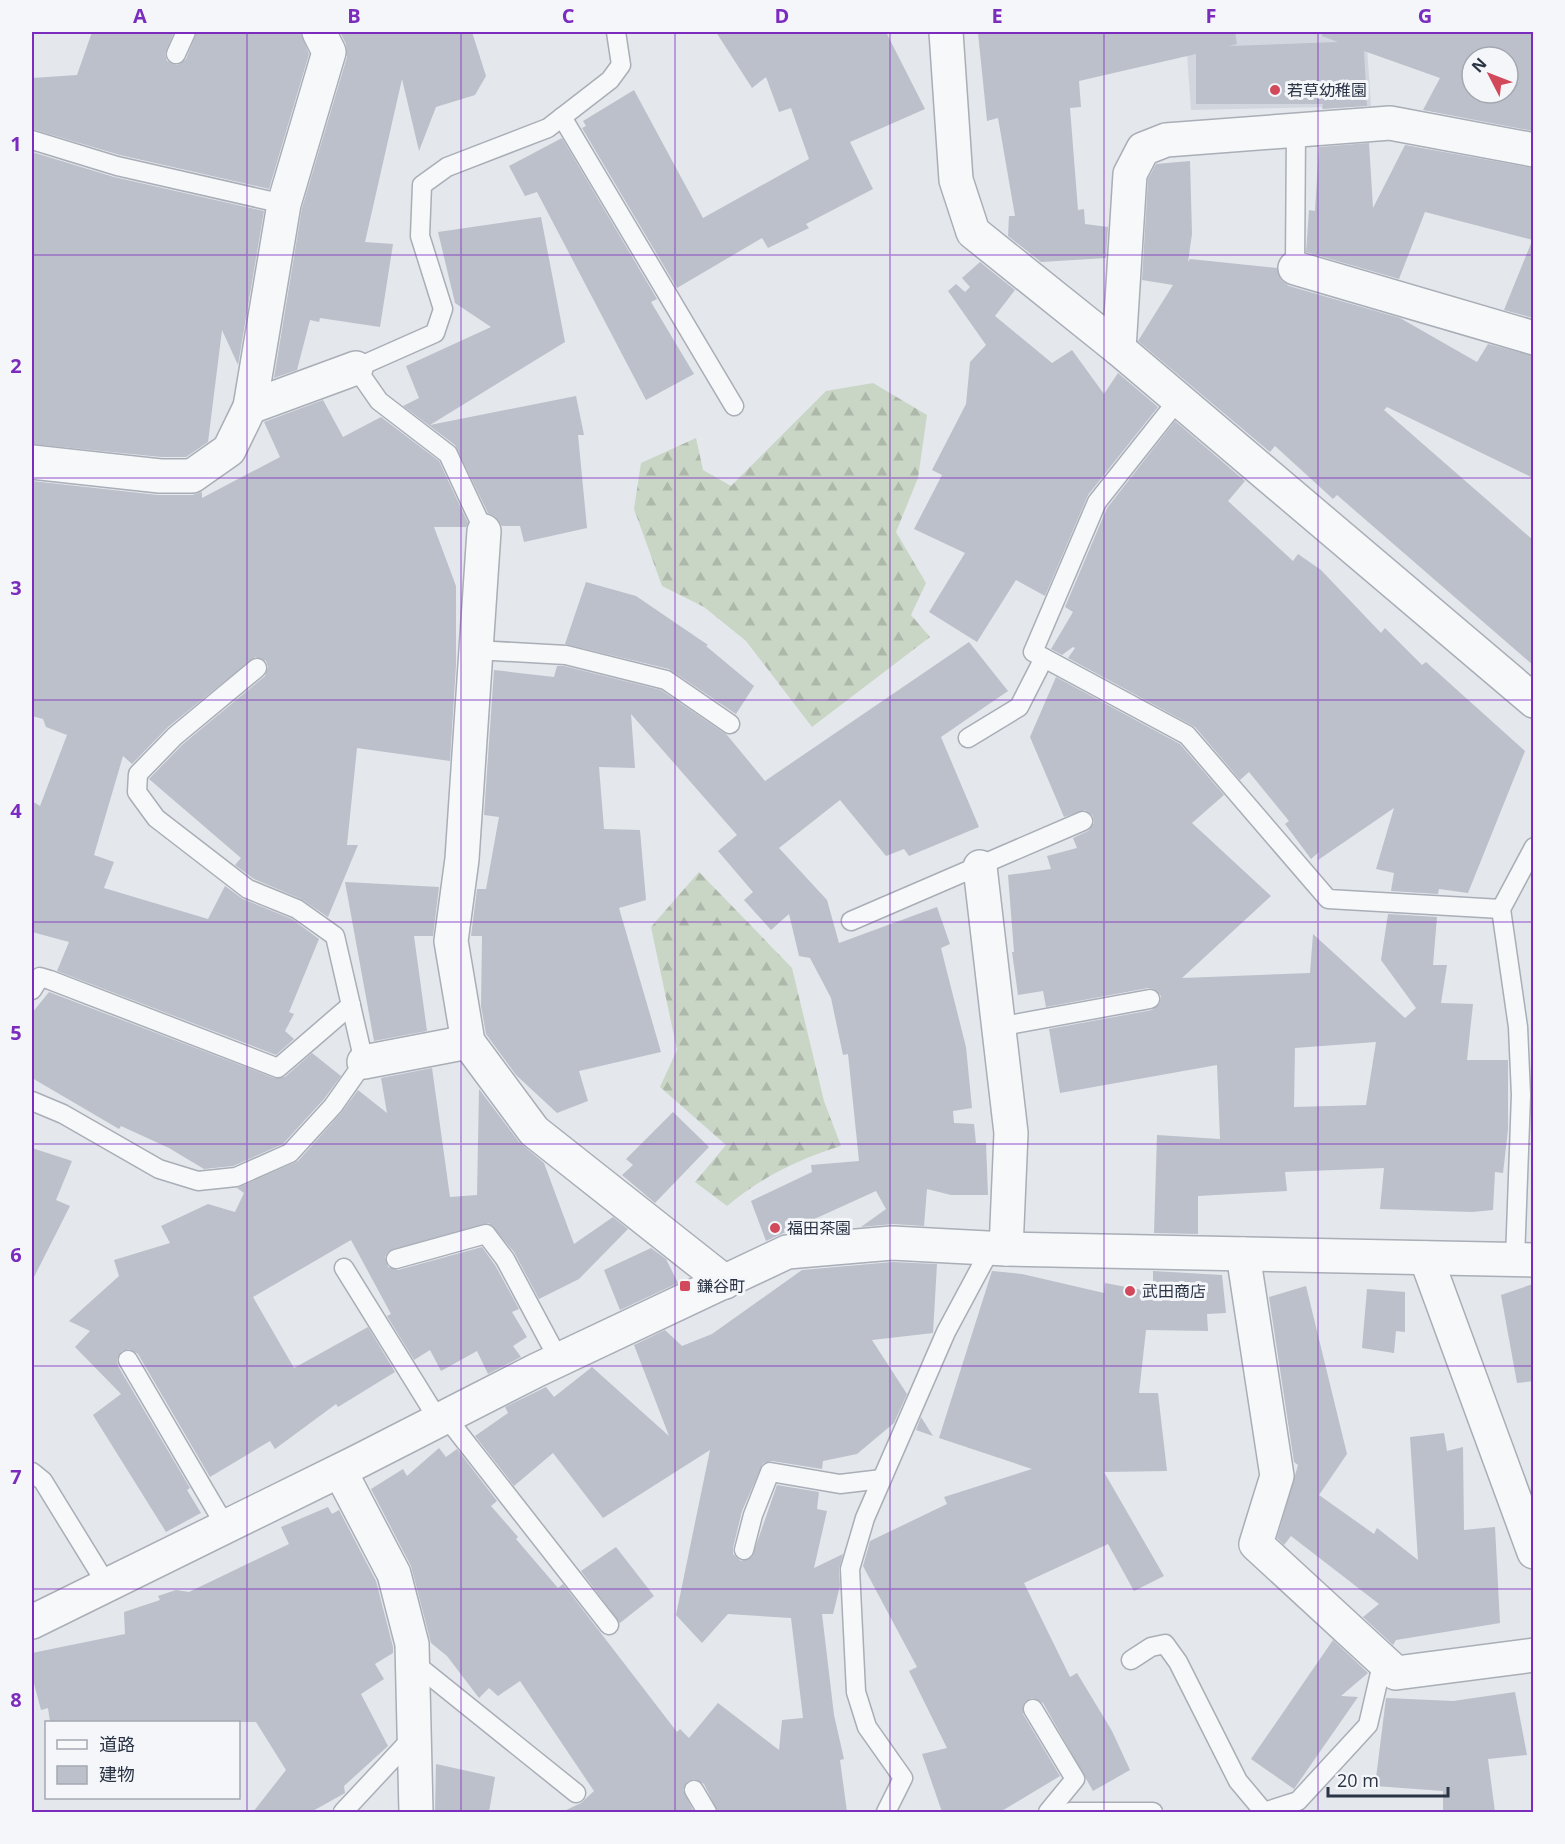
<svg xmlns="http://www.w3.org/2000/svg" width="1565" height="1844" font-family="'Open Sans','Noto Sans JP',sans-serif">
<defs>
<pattern id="forest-firs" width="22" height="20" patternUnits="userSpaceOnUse" patternTransform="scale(1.5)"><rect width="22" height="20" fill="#c9d6c5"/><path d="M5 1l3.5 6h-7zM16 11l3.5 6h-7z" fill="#adb8ab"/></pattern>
</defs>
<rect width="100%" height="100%" fill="#e4e7ec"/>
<polygon fill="#d2d6de" points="1221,32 1366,32 1371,106 1191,110 1186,39 1222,35"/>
<g fill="url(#forest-firs)">
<polygon points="873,383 927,415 918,478 896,532 926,583 911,615 930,637 812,727 746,641 704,607 662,586 634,509 641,463 696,438 703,470 731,486 826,391"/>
<path d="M 699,872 L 792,968 L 824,1101 L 841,1146 C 799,1159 761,1177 727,1206 L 695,1182 L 726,1145 L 660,1087 L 677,1050 L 651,927 Z"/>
</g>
<g fill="#bbc0ca" fill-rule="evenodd">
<polygon points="92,32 174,32 165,54 167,61 177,65 186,59 197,32 300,32 309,54 269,189 120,155 32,129 32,78 77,75"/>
<polygon points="340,32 472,32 486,76 475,95 436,107 419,151 402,79 365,242 393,244 380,327 320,318 319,322 310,320 297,370 274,378 302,208 347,57 346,44"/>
<polygon points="716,32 886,32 925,109 850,142 873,189 806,224 809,228 768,248 762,238 677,288 582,128 586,126 583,121 634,90 703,218 809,159 791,108 779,112 766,77 752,88"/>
<path d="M 998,32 L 1235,32 L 1237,44 L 1229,46 L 1338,42 L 1322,36 L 1322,32 L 1533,32 L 1533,131 L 1423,110 L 1440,78 L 1364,51 L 1367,106 L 1322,109 L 1323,104 L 1196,104 L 1196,54 L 1079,81 L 1081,107 L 1070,108 L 1078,210 L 1084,209 L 1085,224 L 1108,227 L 1106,258 L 1041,262 L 1008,236 L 1009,216 L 1015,216 L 998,118 L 987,121 L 978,33 ZM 1472,57 L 1508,57 L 1508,93 L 1472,93 Z"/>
<polygon points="562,138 657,299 651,302 694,374 646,400 537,192 525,196 509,166"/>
<polygon points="1369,143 1373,208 1405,145 1533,168 1533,240 1425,212 1399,279 1306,252 1309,210 1315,211 1319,147"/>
<polygon points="32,152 114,177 264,211 238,365 222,330 208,442 186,457 161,457 32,444"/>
<polygon points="1190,161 1192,234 1188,262 1190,259 1277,268 1281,280 1289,286 1400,318 1477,362 1488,344 1533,356 1533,478 1387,407 1384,410 1533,540 1533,665 1337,495 1333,499 1275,446 1270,452 1138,341 1173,285 1142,280 1148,179 1156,164"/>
<polygon points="541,217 565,342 430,425 576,396 584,435 578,435 587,528 524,542 520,526 502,526 495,516 488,513 455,445 403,406 419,398 406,366 491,327 455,303 438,232"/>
<polygon points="1532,241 1533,241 1533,318 1504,310"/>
<polygon points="980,262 1015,290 995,316 1052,363 1072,350 1104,394 1118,373 1158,407 1088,495 1045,596 1016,580 977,642 929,612 965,553 914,529 942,475 932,470 966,404 970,362 986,345 948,291 956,284 965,292 970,287 962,278"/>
<polygon points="323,400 343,437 381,417 439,461 468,523 466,527 434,527 456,586 456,665 450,761 357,748 347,845 358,845 328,917 301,899 254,879 235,865 241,858 149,779 183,744 265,676 268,667 266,661 255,657 168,727 132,764 123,756 94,855 114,862 104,888 208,919 225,886 243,899 292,919 319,939 289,1012 294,1014 285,1031 294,1039 276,1055 57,971 69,942 32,932 32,801 40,806 67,735 46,727 43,719 32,716 32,481 158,495 192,495 202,492 202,498 280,457 264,422"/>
<polygon points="1175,421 1245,481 1228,501 1293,561 1298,554 1321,570 1381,633 1385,628 1422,665 1426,662 1525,751 1468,893 1439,889 1438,894 1391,891 1394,873 1376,869 1394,808 1318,860 1319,852 1311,859 1285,824 1289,821 1249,772 1240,780 1195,727 1068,658 1075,648 1073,647 1062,655 1051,649 1073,612 1065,607 1107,508"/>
<polygon points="586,582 636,596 708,645 706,646 754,686 736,714 669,669 565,644"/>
<polygon points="969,642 1008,691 941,737 979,827 909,856 904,849 886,856 840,800 779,848 827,900 839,943 937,907 950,944 941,948 966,1047 972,1108 953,1111 954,1123 974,1124 976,1143 986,1143 988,1195 951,1195 927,1189 924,1226 893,1224 861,1227 886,1209 876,1191 766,1241 751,1201 812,1172 811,1165 859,1161 848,1054 843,1055 831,998 810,958 799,956 789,914 771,930 744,900 753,892 718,851 737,835 631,714 635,768 599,767 604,829 640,830 646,900 619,908 661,1052 579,1071 588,1101 557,1113 516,1075 486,1034 481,1006 482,936 471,936 477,889 486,889 499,817 484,815 494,670 554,677 557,666 564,666 661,690 727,735 765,781"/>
<path d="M 1056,677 L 1180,744 L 1224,795 L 1192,823 L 1271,896 L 1182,978 L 1310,973 L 1313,934 L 1405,1018 L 1416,1008 L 1381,960 L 1388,914 L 1437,917 L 1433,965 L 1447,965 L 1441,1003 L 1473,1004 L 1467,1060 L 1508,1060 L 1508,1130 L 1503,1173 L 1495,1172 L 1493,1210 L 1472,1212 L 1380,1209 L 1384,1168 L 1285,1172 L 1287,1191 L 1198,1196 L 1198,1234 L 1154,1233 L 1157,1135 L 1220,1139 L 1217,1065 L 1060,1093 L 1049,1029 L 1152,1010 L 1160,1003 L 1161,996 L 1154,989 L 1148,988 L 1046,1007 L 1043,991 L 1018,995 L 1012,952 L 1014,952 L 1008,875 L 1051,869 L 1047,856 L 1077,848 L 1073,838 L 1088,831 L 1094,823 L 1093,816 L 1085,810 L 1064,817 L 1030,737 ZM 1376,1042 L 1366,1105 L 1294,1107 L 1295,1048 Z"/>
<polygon points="345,882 439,887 433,936 414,936 427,1031 374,1041"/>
<polygon points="49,992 274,1078 285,1077 312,1053 341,1076 324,1099 283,1144 233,1166 204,1169 169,1148 121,1126 119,1129 32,1078 32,1013"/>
<polygon points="432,1068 450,1197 477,1195 479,1089 519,1142 544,1163 574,1244 613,1217 628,1229 579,1279 539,1299 514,1252 489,1223 388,1252 385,1257 388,1267 398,1270 482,1247 495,1265 519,1309 512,1312 527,1337 513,1346 521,1357 488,1374 477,1351 441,1371 430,1350 414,1360 387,1316 391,1314 351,1240 253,1297 294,1368 368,1327 395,1372 338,1407 336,1404 275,1449 270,1441 210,1477 138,1354 129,1349 122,1351 117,1359 118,1366 190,1488 187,1490 201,1513 166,1532 93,1415 121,1394 75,1347 90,1331 69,1321 119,1276 114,1260 170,1243 161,1226 208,1204 235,1212 244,1193 237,1188 298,1161 341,1113 358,1090 387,1113 381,1078"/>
<polygon points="673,1112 709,1147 655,1203 622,1175 633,1165 626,1159"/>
<polygon points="32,1148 72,1161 56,1200 70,1206 32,1281"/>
<polygon points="651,1248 666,1259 678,1283 620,1310 604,1270"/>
<polygon points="892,1262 937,1264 933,1333 872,1340 907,1394 894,1423 857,1454 823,1461 822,1469 772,1461 763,1463 742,1511 733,1548 733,1554 741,1561 752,1557 777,1485 819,1492 817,1509 827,1511 814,1568 843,1554 839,1569 840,1586 833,1614 822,1614 834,1715 844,1759 840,1760 847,1812 718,1812 704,1784 694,1779 688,1781 683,1790 694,1812 562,1812 581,1803 594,1791 520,1681 498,1696 489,1688 479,1698 447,1656 431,1643 411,1566 371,1489 403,1469 407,1476 439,1448 446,1457 457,1449 497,1501 491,1506 518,1537 516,1539 558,1588 563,1584 677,1732 680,1729 689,1738 718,1703 779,1750 782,1720 803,1718 791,1618 728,1614 702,1643 676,1615 710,1450 603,1518 553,1453 514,1486 475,1436 508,1413 505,1407 546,1387 554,1397 592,1367 669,1436 634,1345 665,1330 682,1346 712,1334 802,1270"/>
<polygon points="992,1271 1022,1274 1104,1293 1105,1283 1153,1292 1153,1271 1222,1275 1226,1313 1207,1314 1208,1331 1146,1330 1139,1393 1158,1393 1167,1471 1104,1472 1164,1576 1134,1591 1108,1544 1024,1583 1070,1677 1077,1673 1112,1731 1130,1770 1093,1791 1043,1703 1032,1698 1024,1703 1023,1714 1060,1776 1000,1812 942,1812 922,1754 947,1748 909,1671 917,1667 863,1566 870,1541 947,1504 944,1497 1032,1469 939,1438"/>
<polygon points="1533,1284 1533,1381 1517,1383 1501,1295"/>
<polygon points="1306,1286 1347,1454 1319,1495 1374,1534 1377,1528 1418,1560 1410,1437 1444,1433 1447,1451 1463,1447 1464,1530 1495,1527 1500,1623 1396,1640 1393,1645 1363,1617 1379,1604 1291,1536 1284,1545 1277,1538 1298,1465 1294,1462 1269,1297"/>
<polygon points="1367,1289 1405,1292 1405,1332 1396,1331 1394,1353 1362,1348"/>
<polygon points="921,1417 933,1436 916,1430"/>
<polygon points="328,1507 332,1514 339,1510 376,1581 393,1647 393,1653 375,1664 384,1679 361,1694 388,1746 344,1786 345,1793 311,1812 253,1812 286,1770 256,1722 50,1722 48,1708 41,1710 32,1676 32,1653 125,1634 124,1612 160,1600 158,1596 176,1590 189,1592 289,1544 281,1527"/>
<polygon points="616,1547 654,1596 620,1623 581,1571"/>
<polygon points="1333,1640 1368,1673 1341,1696 1358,1697 1294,1789 1251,1759"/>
<polygon points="1515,1692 1527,1755 1488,1759 1495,1812 1443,1812 1443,1791 1375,1786 1386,1698 1453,1701"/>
<polygon points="436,1764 495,1777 489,1812 435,1812"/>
</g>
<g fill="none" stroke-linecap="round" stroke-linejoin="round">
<g stroke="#a9aeb7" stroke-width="21">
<g id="service">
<polyline points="176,54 186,32"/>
<polyline points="562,117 734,406"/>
<polyline points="32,140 117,166 284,204"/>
<polyline points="1295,268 1296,130"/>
<polyline points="1178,400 1097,502 1033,652 1187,735 1328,899 1501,909"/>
<polyline points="484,531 448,454 379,401 356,368 435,333 443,309 420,236 422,185 447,167 548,128 610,80 621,65 616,32"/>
<polyline points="476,650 566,655 666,680 730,724"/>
<polyline points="968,738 1019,707 1044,658"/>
<polyline points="851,921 1083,821"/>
<polyline points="32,990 40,977 50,980 278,1068 351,1005"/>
<polyline points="998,1027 1150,999"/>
<polyline points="32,1101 63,1114 159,1169 198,1181 236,1177 290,1153 333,1106 364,1062 335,936 297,909 248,889 156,818 137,792 138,774 175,736 257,668"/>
<polyline points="396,1259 486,1234 505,1259 559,1360"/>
<polyline points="1515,1259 1521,1095 1518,1027 1501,909 1534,847"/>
<polyline points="344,1268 439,1421"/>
<polyline points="128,1360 226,1527"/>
<polyline points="446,1417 609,1625"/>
<polyline points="32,1472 43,1481 107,1585"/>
<polyline points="744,1550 753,1515 770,1472 840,1484 882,1479"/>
<polyline points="1131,1660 1151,1647 1165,1644 1178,1662 1238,1781 1264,1812 1298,1801 1368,1725 1383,1660"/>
<polyline points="413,1662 576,1793"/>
<polyline points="1033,1709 1075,1779 1048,1812"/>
<polyline points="694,1790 707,1812"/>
<polyline points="343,1812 413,1737"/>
<polyline points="886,1812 903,1778 867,1727 856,1692 850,1569 865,1518 946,1332 991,1248"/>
<polyline points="1070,1812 1153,1812"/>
</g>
</g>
<g stroke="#a9aeb7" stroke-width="36">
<g id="minor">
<polyline points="946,32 956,180 973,232 1119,349 1534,701"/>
<polyline points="1295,268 1534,338"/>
<polyline points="1119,349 1130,174 1143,149 1166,140 1390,123 1534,150"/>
<polyline points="250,407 284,204 329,52 319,32"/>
<polyline points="32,462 160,476 192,476 229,450 250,407 356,368"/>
<polyline points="484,531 462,859 451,941 468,1042 534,1131 725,1282"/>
<polyline points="980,867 1011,1133 1006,1249"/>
<polyline points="364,1062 468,1042"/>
<polyline points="1243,1254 1277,1476 1256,1544 1396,1673 1534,1655"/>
<polyline points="1426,1258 1534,1552"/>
<polyline points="340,1471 394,1574 412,1644 416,1812"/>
<polyline points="32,1622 357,1462 537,1370 787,1252 892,1243 1006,1249 1534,1260"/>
</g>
</g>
<use href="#service" stroke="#f7f8fa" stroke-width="18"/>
<use href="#minor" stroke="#f7f8fa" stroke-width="33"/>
</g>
<path fill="none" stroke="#7b2cbf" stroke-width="1.5" stroke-opacity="0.55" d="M 247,32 L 247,1812M 461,32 L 461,1812M 675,32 L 675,1812M 890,32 L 890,1812M 1104,32 L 1104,1812M 1318,32 L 1318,1812M 32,255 L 1534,255M 32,478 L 1534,478M 32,700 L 1534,700M 32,922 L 1534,922M 32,1144 L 1534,1144M 32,1366 L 1534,1366M 32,1589 L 1534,1589"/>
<g fill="#d1495b" stroke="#f4f6f9" stroke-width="2">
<circle cx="1275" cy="90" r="6"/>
<circle cx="775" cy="1228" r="6"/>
<rect x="679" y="1280" width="12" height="12" rx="3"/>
<circle cx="1130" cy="1291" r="6"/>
</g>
<g text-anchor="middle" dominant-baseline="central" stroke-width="6" stroke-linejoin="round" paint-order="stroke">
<g font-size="16" fill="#2b3445" stroke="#f4f6f9" text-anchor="start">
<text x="1287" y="90">若草幼稚園</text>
<text x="787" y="1228">福田茶園</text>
<text x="697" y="1286">鎌谷町</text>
<text x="1142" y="1291">武田商店</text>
</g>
</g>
<rect width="1565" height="1844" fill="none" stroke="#f4f6f9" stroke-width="66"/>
<rect x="45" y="1721" width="195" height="78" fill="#f4f6f9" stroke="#a4a8b1" stroke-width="1.5"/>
<rect x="57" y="1740" width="30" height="9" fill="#f7f8fa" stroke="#a4a8b1" stroke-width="1.5"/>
<text x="99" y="1751" font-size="18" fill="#2b3445">道路</text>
<rect x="57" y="1766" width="30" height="18" fill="#bbc0ca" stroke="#a4a8b1" stroke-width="1.5"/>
<text x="99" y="1781" font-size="18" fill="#2b3445">建物</text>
<g transform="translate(1490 75) rotate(312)"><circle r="28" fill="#f4f6f9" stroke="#a4a8b1" stroke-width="1.5"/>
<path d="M0-4.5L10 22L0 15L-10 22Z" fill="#d1495b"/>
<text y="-9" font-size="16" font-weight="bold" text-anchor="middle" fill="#2b3445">N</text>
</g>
<path d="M1328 1787v9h120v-9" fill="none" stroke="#2b3445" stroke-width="3"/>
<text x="1337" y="1787" font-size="18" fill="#2b3445" stroke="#f4f6f9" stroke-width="4.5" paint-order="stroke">20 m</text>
<rect x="33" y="33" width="1499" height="1778" fill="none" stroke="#7b2cbf" stroke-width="2"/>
<g font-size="20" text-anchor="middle" font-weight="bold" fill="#7b2cbf">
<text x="140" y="23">A</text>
<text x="354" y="23">B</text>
<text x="568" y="23">C</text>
<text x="782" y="23">D</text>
<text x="997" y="23">E</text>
<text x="1211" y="23">F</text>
<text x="1425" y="23">G</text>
<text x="16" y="151">1</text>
<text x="16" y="373">2</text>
<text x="16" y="595">3</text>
<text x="16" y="818">4</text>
<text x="16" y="1040">5</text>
<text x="16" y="1262">6</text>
<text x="16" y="1484">7</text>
<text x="16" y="1707">8</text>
</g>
</svg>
